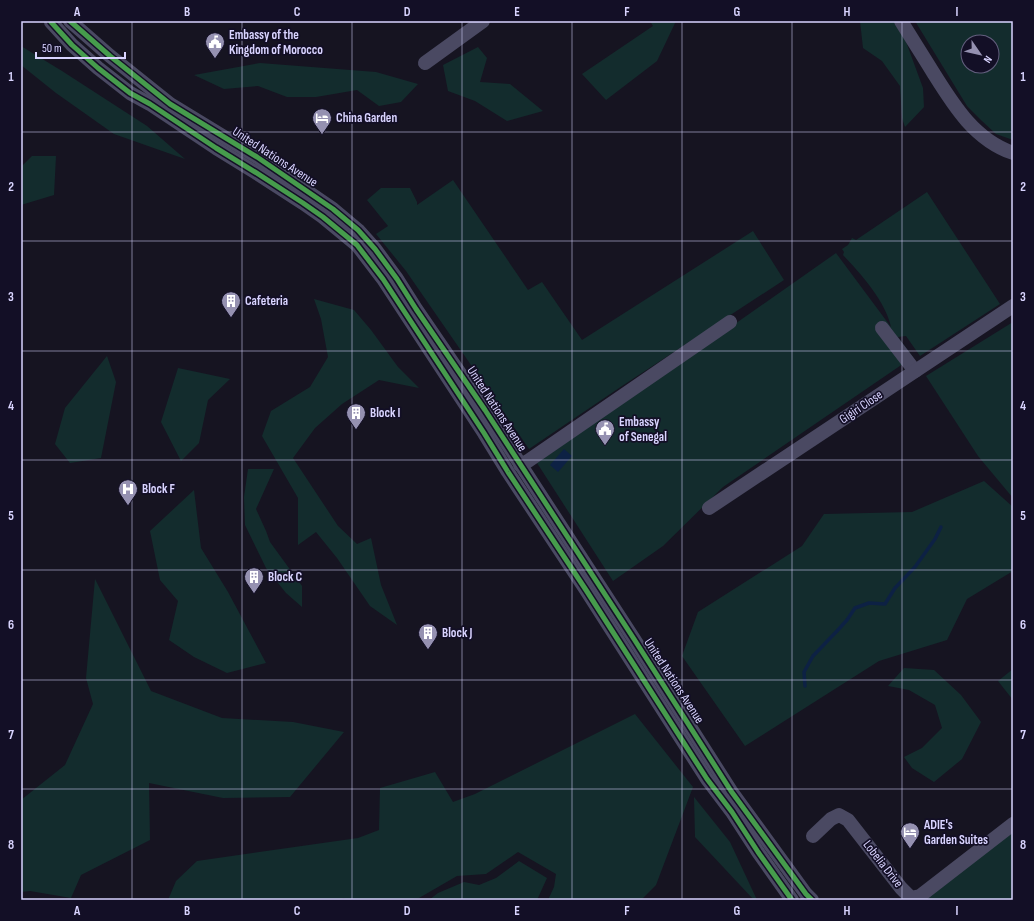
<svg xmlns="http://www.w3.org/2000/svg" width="1034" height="921" font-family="'Sofia Sans Condensed',sans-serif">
<rect width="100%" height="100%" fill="#161421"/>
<g fill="#132c2d" fill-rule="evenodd">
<polygon points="650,21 676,21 657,61 606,100 582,74 653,26"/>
<polygon points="860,21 893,21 905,39 923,88 924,107 905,127 902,118 900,86 882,61 863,48"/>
<path d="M 915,21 L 1013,21 L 1013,140 L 996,134 L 982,121 L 967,106 ZM 968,42 L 992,42 L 992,66 L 968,66 Z"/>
<polygon points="21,46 62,71 147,126 185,159 114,134 56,93 21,65"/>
<polygon points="478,47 487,58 480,82 510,84 543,111 507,121 475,101 448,91 443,65"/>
<polygon points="260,63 376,72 418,84 401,102 379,106 357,90 316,97 287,97 258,86 224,89 194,75"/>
<polygon points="32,156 56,156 54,195 21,205 21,167"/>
<polygon points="453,180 528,290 542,282 582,340 753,231 784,280 622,386 529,449 406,271 376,234 388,226 367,200 381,188 410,188 417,202 417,205"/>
<path d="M 927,192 L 1000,304 L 920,356 L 906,336 L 898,337 L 913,357 L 723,487 L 663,546 L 613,581 L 537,463 L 836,253 L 891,327 C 886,302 861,274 843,255 L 844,252 L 842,249 L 848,245 L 852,238 L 856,240 Z"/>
<polygon points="314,299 354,310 371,330 398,367 419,388 379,380 342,404 315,428 293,458 338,526 357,544 371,538 381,585 397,625 370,606 337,558 316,532 298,545 298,498 262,436 271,411 310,387 328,357 321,319"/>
<polygon points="1013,322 1013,498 978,456 926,376"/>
<polygon points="107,356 116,382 101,458 70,463 55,444 65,408"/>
<polygon points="178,368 230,379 208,400 199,443 181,461 161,422"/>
<polygon points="248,469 274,469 256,509 266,531 270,542 302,586 302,607 286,593 266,568 245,525 244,497"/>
<polygon points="984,481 1013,507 1013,571 967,599 947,640 879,661 745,746 682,656 698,612 802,546 824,514 912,512"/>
<polygon points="194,490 201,548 228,592 266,663 227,673 194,657 169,640 178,601 160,580 150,531"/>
<polygon points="95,579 151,691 222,718 293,722 344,732 290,797 223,798 149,783 150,840 81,875 71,898 30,891 21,892 21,800 65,765 93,704 86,678"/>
<polygon points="904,668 934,670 961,695 981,722 962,759 934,782 912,768 904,757 922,748 942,728 935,705 909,690 888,686"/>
<polygon points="1013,669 1013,700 998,681"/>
<polygon points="635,714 693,787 656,885 641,900 548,900 554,887 556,874 518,852 486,874 457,876 419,898 408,900 346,900 344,898 340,900 168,900 176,881 197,861 358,838 379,830 380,788 435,772 453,802 475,794"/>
<polygon points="694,797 730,842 757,900 754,900 695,837"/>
<polygon points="1013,829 1013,900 919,900"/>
<polygon points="519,861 547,878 537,900 429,900 438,893 464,882 479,885 496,878"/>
</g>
<polygon fill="#0d2144" points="564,449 572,456 558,472 550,465"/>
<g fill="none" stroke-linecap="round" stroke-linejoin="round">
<polyline stroke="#0d2144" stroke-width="3.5" points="805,686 804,672 813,656 837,631 847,620 855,608 869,603 885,604 895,588 915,567 935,539 941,527"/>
<g stroke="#4a4962" stroke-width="14">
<polyline points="70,21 110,56 170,104 257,157 333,209 358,230 375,249 397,279 416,309 485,410 634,639 731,791 806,894 812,900"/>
<path d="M 901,21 C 912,39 923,56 934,74 C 954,106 975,140 1013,153"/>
<polyline points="51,22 72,45 98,68 130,93 150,104 216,148 255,172 303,203 323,217 357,245 383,279 484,433 508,472 586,590 707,779 732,812 758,852 792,900"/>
<polyline points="425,63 483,21"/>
<polyline points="882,328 915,371"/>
<polyline points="520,465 528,461 730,322"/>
<polyline points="709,508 1013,306"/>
<polyline points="813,836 831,819 839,815 848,820 901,888 911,898 920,896 1013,824"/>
</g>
<g stroke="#130f26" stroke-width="8">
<g id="cycleway">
<polyline points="70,21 110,56 170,104 257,157 333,209 358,230 375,249 397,279 416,309 485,410 634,639 731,791 806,894 812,900"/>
<polyline points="51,22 72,45 98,68 130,93 150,104 216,148 255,172 303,203 323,217 357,245 383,279 484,433 508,472 586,590 707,779 732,812 758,852 792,900"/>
</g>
</g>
<use href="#cycleway" stroke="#469c4c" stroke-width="5"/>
</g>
<path fill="none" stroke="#d9d4ff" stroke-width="1" stroke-opacity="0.55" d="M 132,21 L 132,900M 242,21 L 242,900M 352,21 L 352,900M 462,21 L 462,900M 572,21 L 572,900M 682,21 L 682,900M 792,21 L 792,900M 902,21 L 902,900M 21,132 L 1013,132M 21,241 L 1013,241M 21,351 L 1013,351M 21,460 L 1013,460M 21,570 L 1013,570M 21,680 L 1013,680M 21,789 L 1013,789"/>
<defs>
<g id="civic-pin" transform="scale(1)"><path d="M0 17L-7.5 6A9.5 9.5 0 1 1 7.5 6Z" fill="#9591b1" stroke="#130f26"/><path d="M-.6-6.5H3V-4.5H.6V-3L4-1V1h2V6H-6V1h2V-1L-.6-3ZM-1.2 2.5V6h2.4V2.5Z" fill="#fff"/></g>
<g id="hotel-pin" transform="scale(1)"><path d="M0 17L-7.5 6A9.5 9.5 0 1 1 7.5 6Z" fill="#9591b1" stroke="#130f26"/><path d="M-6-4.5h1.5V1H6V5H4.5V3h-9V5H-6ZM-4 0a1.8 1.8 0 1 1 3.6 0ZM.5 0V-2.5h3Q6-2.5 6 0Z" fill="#fff"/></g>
<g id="building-pin" transform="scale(1)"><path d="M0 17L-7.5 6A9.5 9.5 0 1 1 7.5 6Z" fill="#9591b1" stroke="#130f26"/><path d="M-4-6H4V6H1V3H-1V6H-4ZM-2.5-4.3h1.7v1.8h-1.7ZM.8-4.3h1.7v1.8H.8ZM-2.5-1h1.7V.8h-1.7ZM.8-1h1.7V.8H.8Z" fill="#fff"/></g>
<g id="hospital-pin" transform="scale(1)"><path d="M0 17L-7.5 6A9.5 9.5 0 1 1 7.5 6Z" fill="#9591b1" stroke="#130f26"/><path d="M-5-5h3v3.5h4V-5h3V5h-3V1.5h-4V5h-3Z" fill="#fff"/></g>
</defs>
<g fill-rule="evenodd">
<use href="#civic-pin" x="215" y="42"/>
<use href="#hotel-pin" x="322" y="118"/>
<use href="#building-pin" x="231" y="301"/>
<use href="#building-pin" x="356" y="413"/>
<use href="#civic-pin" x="605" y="429"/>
<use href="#hospital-pin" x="128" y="489"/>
<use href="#building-pin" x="254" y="577"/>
<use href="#building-pin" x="428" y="633"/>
<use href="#hotel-pin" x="910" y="832"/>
</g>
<g text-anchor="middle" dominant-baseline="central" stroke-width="3.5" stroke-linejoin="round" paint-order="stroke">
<g font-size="13" font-weight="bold" fill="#d9d4ff" stroke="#130f26" text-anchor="start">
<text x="229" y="35">Embassy of the<tspan x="229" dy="15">Kingdom of Morocco</tspan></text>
<text x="336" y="118">China Garden</text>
<text x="245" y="301">Cafeteria</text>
<text x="370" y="413">Block I</text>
<text x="619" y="422">Embassy<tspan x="619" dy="15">of Senegal</tspan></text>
<text x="142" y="489">Block F</text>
<text x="268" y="577">Block C</text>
<text x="442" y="633">Block J</text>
<text x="924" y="825">ADIE's<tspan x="924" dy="15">Garden Suites</tspan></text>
</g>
<g font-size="13" fill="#d9d4ff" stroke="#130f26">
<text transform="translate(275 157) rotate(33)">United Nations Avenue</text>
<text transform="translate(861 407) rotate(-34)">Gigiri Close</text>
<text transform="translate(497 409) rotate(57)">United Nations Avenue</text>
<text transform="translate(674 681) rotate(57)">United Nations Avenue</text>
<text transform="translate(883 864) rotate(52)">Lobelia Drive</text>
</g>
</g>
<rect width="1034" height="921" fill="none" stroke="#130f26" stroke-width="44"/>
<g transform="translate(980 54) rotate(124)"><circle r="19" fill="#130f26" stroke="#625e7d"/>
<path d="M0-3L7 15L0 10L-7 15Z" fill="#9591b1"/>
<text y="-6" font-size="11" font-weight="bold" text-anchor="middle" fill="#d9d4ff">N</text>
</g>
<path d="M36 52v6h89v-6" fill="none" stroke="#d9d4ff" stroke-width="2"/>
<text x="42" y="52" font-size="12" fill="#d9d4ff" stroke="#130f26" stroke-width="3" paint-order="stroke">50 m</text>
<rect x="22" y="22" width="990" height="877" fill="none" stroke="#d9d4ff" stroke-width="1.5"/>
<g font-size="13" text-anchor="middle" font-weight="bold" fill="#d9d4ff">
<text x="77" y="16">A</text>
<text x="187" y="16">B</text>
<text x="297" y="16">C</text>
<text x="407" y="16">D</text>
<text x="517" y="16">E</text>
<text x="627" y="16">F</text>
<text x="737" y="16">G</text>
<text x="847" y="16">H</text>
<text x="957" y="16">I</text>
<text x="11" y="81">1</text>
<text x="1023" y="81">1</text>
<text x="11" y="191">2</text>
<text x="1023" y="191">2</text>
<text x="11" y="301">3</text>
<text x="1023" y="301">3</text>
<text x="11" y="410">4</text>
<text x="1023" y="410">4</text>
<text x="11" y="520">5</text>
<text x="1023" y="520">5</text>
<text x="11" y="629">6</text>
<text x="1023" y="629">6</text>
<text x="11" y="739">7</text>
<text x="1023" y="739">7</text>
<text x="11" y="849">8</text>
<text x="1023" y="849">8</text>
<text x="77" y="915">A</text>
<text x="187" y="915">B</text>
<text x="297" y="915">C</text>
<text x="407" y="915">D</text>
<text x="517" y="915">E</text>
<text x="627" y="915">F</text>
<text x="737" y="915">G</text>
<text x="847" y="915">H</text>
<text x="957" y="915">I</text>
</g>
</svg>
